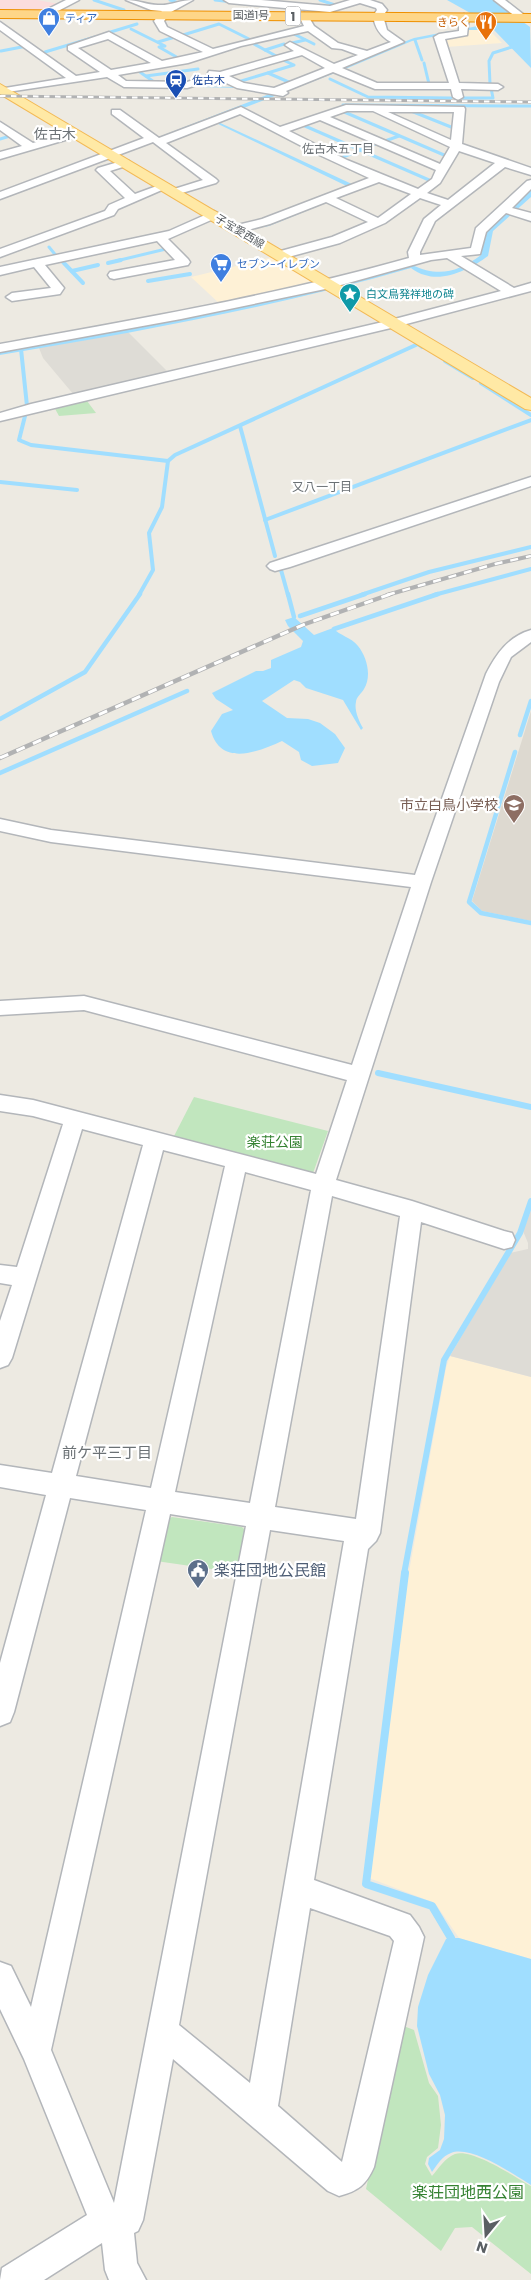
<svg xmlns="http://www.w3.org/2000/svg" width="531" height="2280" font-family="Poppins,'Noto Sans JP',sans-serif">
<rect width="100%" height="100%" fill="#edeae2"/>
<g fill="#fef1d6">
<polygon points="467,30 489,30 502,43 446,47 446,38"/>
<polygon points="273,257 321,283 221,305 191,277"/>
<polygon points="450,1356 531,1377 531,1959 459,1938 435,1903 369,1878 407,1583 446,1368"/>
</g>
<g fill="#dedcd6">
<polygon points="128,332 169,373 74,395 43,358 39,348"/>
<polygon points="531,1210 531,1377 450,1356 510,1253 528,1249 528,1243 523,1231"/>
</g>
<polygon fill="#ddd9d0" points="531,711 531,921 482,911 472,901"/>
<polygon fill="#fbdddd" points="0,0 37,0 59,4 50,10 0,9"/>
<g fill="#c1e6be">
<polygon points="84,397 96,413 59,416 53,405"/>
<polygon points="194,1097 328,1131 312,1176 172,1140"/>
<polygon points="172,1517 242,1527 247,1532 239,1573 156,1561 164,1521"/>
<path d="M 401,2025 L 414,2030 L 429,2083 L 438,2096 L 441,2125 L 438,2148 L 427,2157 L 425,2164 L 432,2176 C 439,2168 445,2158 455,2154 C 472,2148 515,2177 531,2186 L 531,2274 L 472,2227 L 455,2228 L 441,2251 L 366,2189 Z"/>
</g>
<g fill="#a0deff">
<polygon points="447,0 493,0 530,27 531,68 494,30 467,30 468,28 482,25 472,14"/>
<polygon points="450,31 452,33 412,41 343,70 123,154 120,152 272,93 241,88 156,86 239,87 276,92 414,38"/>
<polygon points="216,121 354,185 361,189 269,226 253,229 355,190 214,122"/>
<path d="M 531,189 L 531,197 L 493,231 L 488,256 C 472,268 445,282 425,275 C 420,274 415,271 411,268 C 276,307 138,332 0,355 L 0,350 L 341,285 L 412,265 C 438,277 457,273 481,255 L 484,232 Z"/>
<path d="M 294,617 L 314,635 L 333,628 C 340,636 351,637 358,646 C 367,657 372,676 364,689 C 362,693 356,697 356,702 C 354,710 359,721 363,728 L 361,730 L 343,700 L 306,688 L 300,682 L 294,680 L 262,701 L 287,718 L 308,719 L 320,723 L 335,734 L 345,748 L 338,763 L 312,766 L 301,760 L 299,752 L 282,741 C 258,752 221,767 211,731 L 222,714 L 233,710 L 216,699 L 212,693 L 256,671 L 263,671 L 271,668 L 271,660 L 301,647 L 303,641 L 288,626 L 285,620 Z"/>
<path d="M 451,1938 L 459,1938 L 531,1959 L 531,2185 C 513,2174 471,2145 451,2153 C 442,2156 437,2165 432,2172 L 428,2164 L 429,2158 L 440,2150 L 444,2139 L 445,2115 L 440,2095 L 429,2074 L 417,2026 L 418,2007 L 428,1975 L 446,1939 Z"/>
</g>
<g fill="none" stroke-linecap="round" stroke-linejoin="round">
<g stroke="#a0deff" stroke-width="3">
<polyline points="94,0 124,10"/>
<polyline points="170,0 176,2"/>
<polyline points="215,0 233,2"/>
<polyline points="320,0 338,6"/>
<polyline points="131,29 165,46 159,47 180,59"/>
<polyline points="104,34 137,24"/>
<polyline points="294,34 314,44"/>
<polyline points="183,35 219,24 249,39"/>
<polyline points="415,40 422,60"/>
<polyline points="158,42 175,37"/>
<polyline points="252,43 278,57"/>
<polyline points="292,43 305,40"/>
<polyline points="265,50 284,44"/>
<polyline points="1,51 27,46"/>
<polyline points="45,52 95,37"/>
<polyline points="424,63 429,84"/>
<polyline points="137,70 157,84"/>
<polyline points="268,73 291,83"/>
<polyline points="146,76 198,69"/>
<polyline points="330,79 368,97 451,98"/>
<polyline points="238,82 294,65 283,60"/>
<polyline points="490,84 489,61 493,53 512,47"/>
<polyline points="462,98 493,98 491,88"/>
<polyline points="343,105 531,106"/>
<polyline points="342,111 444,155"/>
<polyline points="411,111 451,127"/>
<polyline points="305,126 429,180"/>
<polyline points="0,139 10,136"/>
<polyline points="385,141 399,136"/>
<polyline points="343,157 375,144"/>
<polyline points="49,247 58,258"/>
<polyline points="116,261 166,249"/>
</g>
<g stroke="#a0deff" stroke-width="4">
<polyline points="63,262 83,283"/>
<polyline points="108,263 121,260"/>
<polyline points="72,271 98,265"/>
<polyline points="148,281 190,274"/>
<polyline points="21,349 27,406"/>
<polyline points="445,361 473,378"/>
<polyline points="481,383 531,415"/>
<polyline points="26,412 19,440 31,445 168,461"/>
<polyline points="240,426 275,556"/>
<polyline points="0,482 77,490"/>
<polyline points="265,520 531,420"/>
<polyline points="281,570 288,595"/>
<polyline points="139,595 153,570 149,533 162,507 168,461 175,455 418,344 422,347"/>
<polyline points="361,595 429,572 531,547"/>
<polyline points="434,595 531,569"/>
</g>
<g stroke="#a0deff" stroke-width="4.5">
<polyline points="288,594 294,617"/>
<polyline points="300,616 365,594"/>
<polyline points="334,629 438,594"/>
<polyline points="0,719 85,672 140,594"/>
<polyline points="520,735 531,701"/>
<polyline points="515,752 469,902 481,913 531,923"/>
<polyline points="0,773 187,691"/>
</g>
<g stroke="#a0deff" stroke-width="6">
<polyline points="378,1073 531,1107"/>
<polyline points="404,1574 444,1360 520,1233 531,1201"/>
</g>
<polyline stroke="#a0deff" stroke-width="8" points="405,1573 366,1884 432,1906 451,1938"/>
<g stroke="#b3b6ba" stroke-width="3">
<g id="minor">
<polygon points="66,0 79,0 58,11 56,16 50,16 50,8"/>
<path d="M 126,0 C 138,0 147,5 158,5 C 170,6 180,0 193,0 L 171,12 L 164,21 L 167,27 L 213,49 L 304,26 L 299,16 L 304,13 L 307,14 L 314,26 L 338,43 L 367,51 L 391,42 C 380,36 375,28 373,16 L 377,10 L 376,8 L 360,3 L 330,12 L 229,3 L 224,0 L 261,0 L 330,6 L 350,0 L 370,0 L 382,4 L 387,10 L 383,16 L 387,30 L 404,42 L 342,68 L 377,83 L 449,83 L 434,37 L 439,34 L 459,31 L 459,17 L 464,14 L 469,17 L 467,35 L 445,39 L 459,83 L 498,84 L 503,87 L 498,90 L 461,89 L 463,97 L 458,100 L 453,97 L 451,89 L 375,89 L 333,72 L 286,91 L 288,93 L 283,96 L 237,88 L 218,79 L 187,88 L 124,87 L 107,77 L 1,93 L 0,91 L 5,88 L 66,78 L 0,30 L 0,22 L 76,76 L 100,72 L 68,50 L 68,46 L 109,32 L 162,61 L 203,52 L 160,31 L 154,21 L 162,11 L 151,10 ZM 308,31 L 332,48 L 342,49 L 358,55 L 334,64 L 290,42 L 285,45 L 294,51 L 220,72 L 209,71 L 208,73 L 210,75 L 187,82 L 126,81 L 118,75 L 188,63 L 241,46 ZM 108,39 L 151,63 L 111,70 L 78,48 ZM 302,55 L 325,68 L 274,88 L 244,83 L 229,76 Z"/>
<polygon points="494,0 505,0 528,18 526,20 520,20"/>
<path d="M 346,105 L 464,107 L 465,109 L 462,144 L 531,168 L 531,175 L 505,167 L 435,221 L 420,252 L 420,255 L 471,248 L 476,228 L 527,181 L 531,180 L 531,189 L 512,208 L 531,213 L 531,221 L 506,213 L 486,232 L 480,254 L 461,256 L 514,288 L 531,283 L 531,291 L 395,327 L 0,421 L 0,413 L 31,404 L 387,321 L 501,291 L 447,258 L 431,260 L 330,288 L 181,319 L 0,352 L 0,344 C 137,319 274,296 409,258 L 408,252 L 424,219 L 441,205 L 420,198 L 385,223 L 340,243 L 281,259 L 277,258 L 275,255 L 277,252 L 332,237 L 368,222 L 326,202 L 270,224 L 237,233 L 233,232 L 231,229 L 233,226 L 262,219 L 369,178 L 313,152 L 240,114 L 166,143 L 216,179 L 218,181 L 216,183 L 175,195 L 171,194 L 169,192 L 171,190 L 203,180 L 153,142 L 0,199 L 0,192 L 144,138 L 112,114 L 112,110 L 120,110 L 159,138 L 241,107 L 280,127 ZM 347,111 L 373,111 L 450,147 L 440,164 L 330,117 ZM 388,112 L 454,112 L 451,140 ZM 320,120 L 436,170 L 432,179 L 418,189 L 347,160 L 289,131 ZM 459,151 L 495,163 L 448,200 L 427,193 L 440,183 ZM 379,182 L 411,194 L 378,218 L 336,198 Z"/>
<polygon points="0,122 33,143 75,131 80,134 79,136 0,159 0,152 22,146 0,130"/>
<polygon points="125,160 129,161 131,163 129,165 110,171 135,194 165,183 171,186 118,209 114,215 0,257 0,249 105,211 109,205 125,198 96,170 98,168"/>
<polygon points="214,211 218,213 220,215 218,217 168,239 188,259 190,262 188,265 114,279 110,278 108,275 110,272 175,260 157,241 45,265 64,288 60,294 12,301 6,297 12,293 51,288 34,267 0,275 0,267 169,231"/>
<polygon points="531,477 531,486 290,567 275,571 270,569 267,566 270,563"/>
<path d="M 531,630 L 531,642 L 511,657 L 499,682 L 431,882 L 336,1180 L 412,1201 L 504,1231 L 512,1233 L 515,1240 L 512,1247 L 504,1249 L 421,1222 L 380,1533 L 376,1541 L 368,1549 L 314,1880 L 410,1915 L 419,1927 L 424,1937 L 374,2167 C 366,2185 358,2191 339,2196 L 328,2191 L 173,2059 L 143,2220 L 138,2231 L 134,2233 L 137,2263 L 146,2280 L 109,2280 L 105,2270 L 102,2243 L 44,2280 L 0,2280 L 2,2268 L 87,2215 L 24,2059 L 0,2009 L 0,1962 L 11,1966 L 31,2007 L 146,1510 L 70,1498 L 14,1712 L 10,1722 L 0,1726 L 0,1663 L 46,1495 L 0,1487 L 0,1465 L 52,1473 L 143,1145 L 82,1129 L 12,1358 L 8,1365 L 0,1368 L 0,1321 L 12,1285 L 0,1283 L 0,1265 L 17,1267 L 63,1124 L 33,1116 L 0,1111 L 0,1095 L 33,1100 L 316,1174 L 347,1080 L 84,1010 L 0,1015 L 0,1001 L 84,996 L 352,1065 L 411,887 L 51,842 L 0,831 L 0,819 L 51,830 L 415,875 L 486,674 C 496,654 509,636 531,630 ZM 163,1150 L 225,1166 L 151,1488 L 76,1476 ZM 245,1172 L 311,1190 L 250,1503 L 175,1492 ZM 332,1196 L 400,1216 L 356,1519 L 275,1507 ZM 170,1514 L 246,1526 L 114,2203 L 51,2050 ZM 270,1530 L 344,1541 L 250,2083 L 179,2025 ZM 310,1908 L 390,1936 L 394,1941 L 342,2162 L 278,2106 Z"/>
</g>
</g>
<g stroke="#f3b955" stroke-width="2">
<polygon id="major" points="0,84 531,398 531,410 525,409 0,94"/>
</g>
<g stroke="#ef9000" stroke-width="2">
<polygon id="highway" points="0,10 531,14 531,22 0,18"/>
</g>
<use href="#minor" fill="#fff" fill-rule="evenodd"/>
<use href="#major" fill="#ffe9a5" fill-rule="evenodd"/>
<use href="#highway" fill="#fed688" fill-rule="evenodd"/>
<g stroke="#b1b2b3" stroke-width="3">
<polyline id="rail-far2" points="0,96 531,102"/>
</g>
<g stroke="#b1b2b3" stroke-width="4">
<polyline id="rail-far1" points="387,595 495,564 531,556"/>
</g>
<g stroke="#b1b2b3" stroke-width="4.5">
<polyline id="rail" points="0,758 305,624 391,594"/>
</g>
<use href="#rail-far2" stroke="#fff" stroke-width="2" stroke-dasharray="5.5" stroke-linecap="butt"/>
<use href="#rail-far1" stroke="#fff" stroke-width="2.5" stroke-dasharray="8" stroke-linecap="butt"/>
<use href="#rail" stroke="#fff" stroke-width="3" stroke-dasharray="9" stroke-linecap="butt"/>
</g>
<defs>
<g id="shop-pin" transform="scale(1.125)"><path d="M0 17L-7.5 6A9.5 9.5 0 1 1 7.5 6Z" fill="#3f7fe0" stroke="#fff"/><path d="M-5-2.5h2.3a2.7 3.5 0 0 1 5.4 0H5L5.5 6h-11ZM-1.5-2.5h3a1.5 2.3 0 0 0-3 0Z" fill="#fff"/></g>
<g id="restaurant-pin" transform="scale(1.125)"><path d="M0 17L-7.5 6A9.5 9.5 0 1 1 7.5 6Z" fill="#e8710a" stroke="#fff"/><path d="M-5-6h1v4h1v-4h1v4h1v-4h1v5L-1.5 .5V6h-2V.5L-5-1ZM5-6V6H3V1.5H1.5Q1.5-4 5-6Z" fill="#fff"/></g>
<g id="station-pin" transform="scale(1.125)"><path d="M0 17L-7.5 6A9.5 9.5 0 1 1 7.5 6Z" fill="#1a4fb4" stroke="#fff"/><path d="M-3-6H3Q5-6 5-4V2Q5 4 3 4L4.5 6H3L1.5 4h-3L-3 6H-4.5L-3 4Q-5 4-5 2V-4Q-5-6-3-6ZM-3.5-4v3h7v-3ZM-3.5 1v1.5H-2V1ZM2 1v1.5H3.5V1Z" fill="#fff"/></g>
<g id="supermarket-pin" transform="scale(1.125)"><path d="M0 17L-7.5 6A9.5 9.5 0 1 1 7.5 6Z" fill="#3f7fe0" stroke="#fff"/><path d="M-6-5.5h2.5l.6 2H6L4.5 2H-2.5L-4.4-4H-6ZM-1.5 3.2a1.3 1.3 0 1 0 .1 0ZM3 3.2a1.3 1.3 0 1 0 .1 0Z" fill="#fff"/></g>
<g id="sight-pin" transform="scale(1.125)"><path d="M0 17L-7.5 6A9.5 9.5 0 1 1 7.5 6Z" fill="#0f9aa8" stroke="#fff"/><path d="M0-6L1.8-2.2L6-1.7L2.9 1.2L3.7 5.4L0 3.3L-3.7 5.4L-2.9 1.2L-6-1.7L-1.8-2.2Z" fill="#fff"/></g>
<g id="school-pin" transform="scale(1.125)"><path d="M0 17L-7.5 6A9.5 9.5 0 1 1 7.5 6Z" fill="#8d6e63" stroke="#fff"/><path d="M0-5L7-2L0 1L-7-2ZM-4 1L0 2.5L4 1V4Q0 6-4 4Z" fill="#fff"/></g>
<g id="civic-pin" transform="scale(1.125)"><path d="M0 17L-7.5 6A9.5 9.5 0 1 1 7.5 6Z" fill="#5c6f8a" stroke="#fff"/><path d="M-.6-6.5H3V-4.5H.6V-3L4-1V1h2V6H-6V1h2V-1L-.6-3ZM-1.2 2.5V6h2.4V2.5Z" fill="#fff"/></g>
</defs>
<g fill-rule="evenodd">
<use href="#shop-pin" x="49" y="18"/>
<use href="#restaurant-pin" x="486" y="22"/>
<use href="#station-pin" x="176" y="80"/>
<use href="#supermarket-pin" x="221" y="264"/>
<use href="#sight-pin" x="350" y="294"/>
<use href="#school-pin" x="514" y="805"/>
<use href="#civic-pin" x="198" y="1570"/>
</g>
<g text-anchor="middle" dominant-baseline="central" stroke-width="4.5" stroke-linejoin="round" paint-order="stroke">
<g font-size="11" fill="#5a5f63" stroke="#fff">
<text x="251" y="15">国道1号</text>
<text transform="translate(240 231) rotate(31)">子宝愛西線</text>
</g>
<g font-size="11" fill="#366cbe" stroke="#fff" text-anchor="start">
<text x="65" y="18">ティア</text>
<text x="237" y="264">セブン-イレブン</text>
</g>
<g font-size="11" fill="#c56008" stroke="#fff" text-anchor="end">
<text x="470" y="22">きらく</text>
</g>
<g font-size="11" fill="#164399" stroke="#fff" text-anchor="start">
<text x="192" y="80">佐古木</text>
</g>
<g font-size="11" fill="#0d838f" stroke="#fff" text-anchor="start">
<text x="366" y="294">白文鳥発祥地の碑</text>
</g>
<rect fill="#fff" stroke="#8c8f92" stroke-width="1" x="285.5" y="6.5" width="15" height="19" rx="4"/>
<g font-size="12" font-weight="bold" fill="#5a5f63">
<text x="293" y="16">1</text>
</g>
<g font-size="12" fill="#6b7175" stroke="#fff">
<text x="338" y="148">佐古木五丁目</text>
<text x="322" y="486">又八一丁目</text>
</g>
<g font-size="14" fill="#6b7175" stroke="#fff">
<text x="55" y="134">佐古木</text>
</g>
<g font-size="14" fill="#785e54" stroke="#fff" text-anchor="end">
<text x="498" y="805">市立白鳥小学校</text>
</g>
<g font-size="14" fill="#358232" stroke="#fff">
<text x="275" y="1142">楽荘公園</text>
</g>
<g font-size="15" fill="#6b7175" stroke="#fff">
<text x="107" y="1452">前ケ平三丁目</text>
</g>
<g font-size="16" fill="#4e5e75" stroke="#fff" text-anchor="start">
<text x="214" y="1570">楽荘団地公民館</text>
</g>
<g font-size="16" fill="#358232" stroke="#fff">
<text x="468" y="2192">楽荘団地西公園</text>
</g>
</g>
<g transform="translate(486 2235) rotate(198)" stroke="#ffffff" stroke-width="4" paint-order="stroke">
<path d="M0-4L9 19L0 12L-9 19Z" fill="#5a5f63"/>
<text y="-8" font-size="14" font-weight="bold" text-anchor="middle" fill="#5a5f63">N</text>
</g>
</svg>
